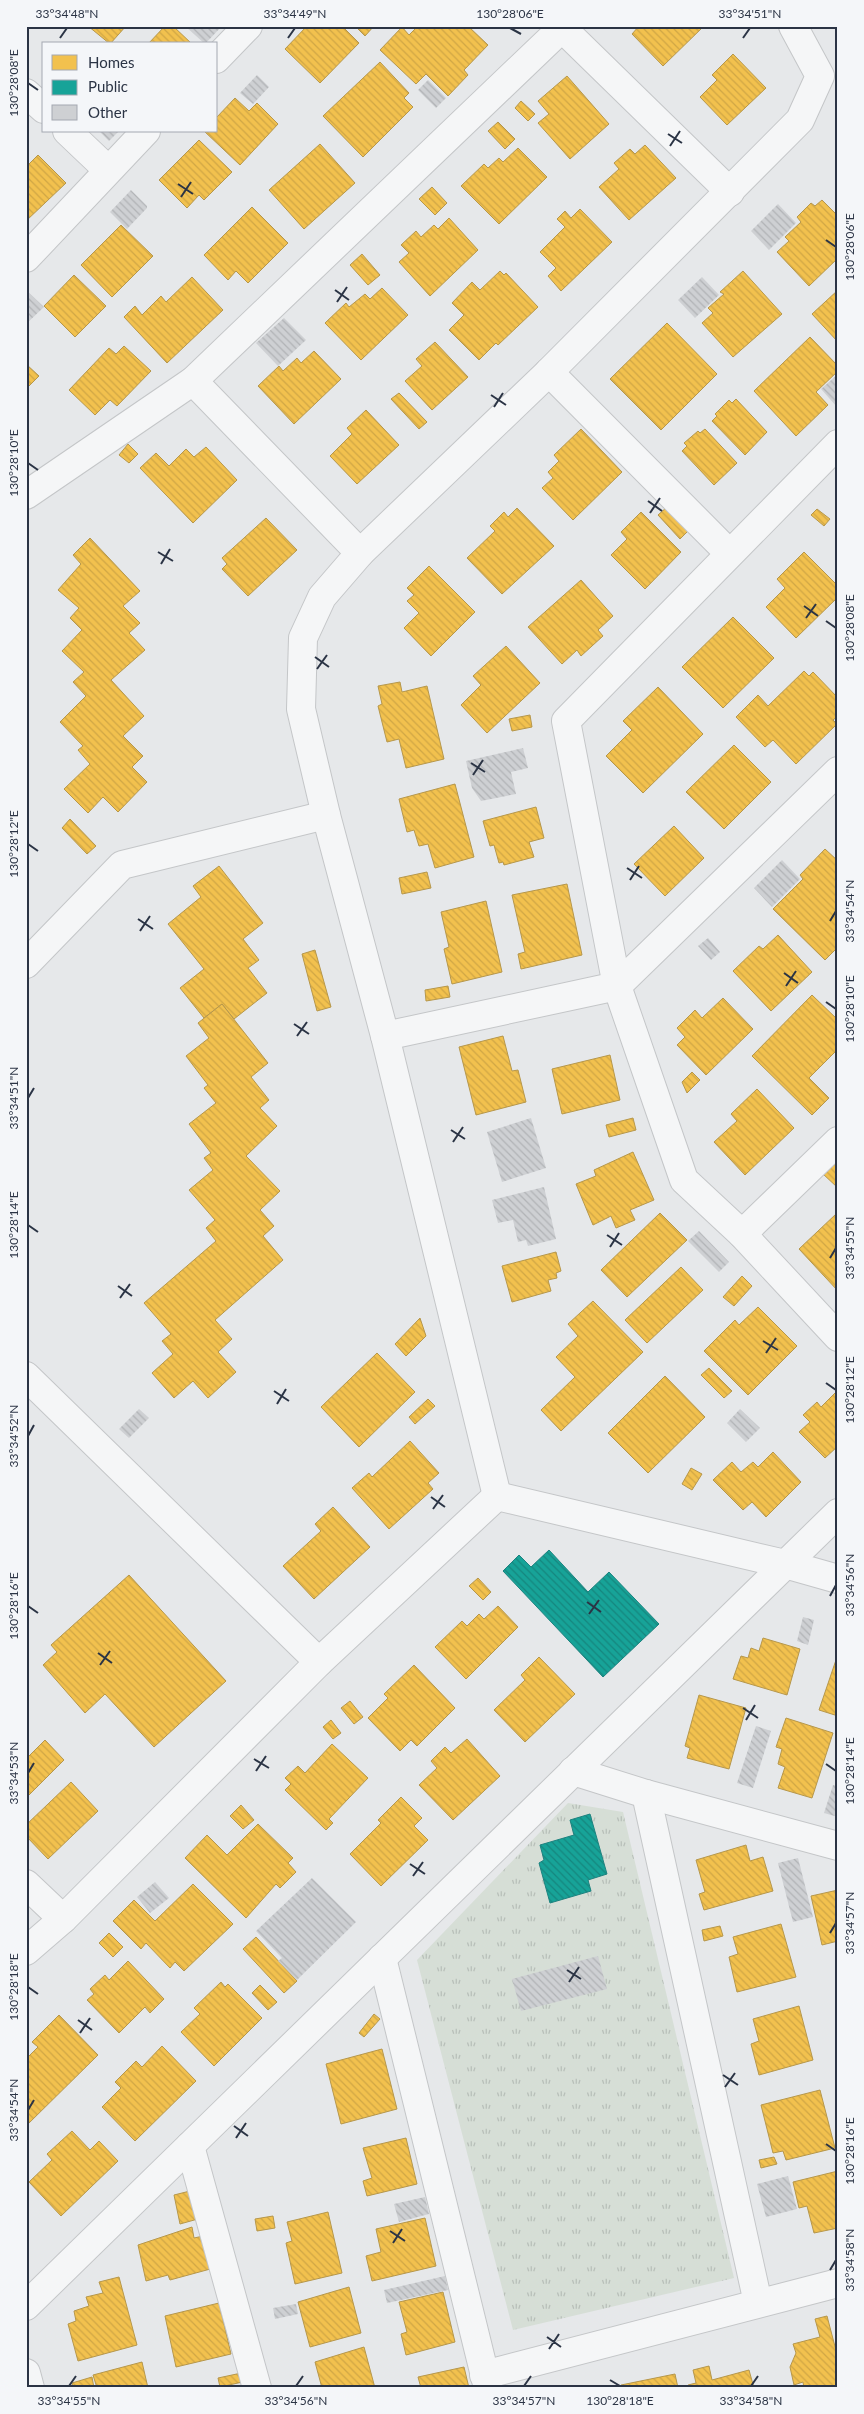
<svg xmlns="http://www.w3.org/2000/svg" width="864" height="2414" font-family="Lato,sans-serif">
<defs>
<pattern id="park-tufts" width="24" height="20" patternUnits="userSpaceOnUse" patternTransform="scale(1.25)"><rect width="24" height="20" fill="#d6ded6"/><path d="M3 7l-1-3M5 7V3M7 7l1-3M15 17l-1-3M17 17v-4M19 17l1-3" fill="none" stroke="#b8bfb9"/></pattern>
<pattern id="homes-back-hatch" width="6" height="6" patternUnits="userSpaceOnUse" patternTransform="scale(1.25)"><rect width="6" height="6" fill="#f2c14e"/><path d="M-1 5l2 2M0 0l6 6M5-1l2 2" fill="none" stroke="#d0a645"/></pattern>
<pattern id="public-back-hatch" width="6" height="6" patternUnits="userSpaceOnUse" patternTransform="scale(1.25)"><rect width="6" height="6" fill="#17a398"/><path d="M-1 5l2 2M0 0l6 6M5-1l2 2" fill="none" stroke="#15867e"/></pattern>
<pattern id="building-back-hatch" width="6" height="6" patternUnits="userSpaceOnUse" patternTransform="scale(1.25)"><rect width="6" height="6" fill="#ced0d3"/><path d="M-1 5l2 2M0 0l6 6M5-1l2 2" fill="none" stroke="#b1b3b6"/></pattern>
</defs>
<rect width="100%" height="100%" fill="#e6e8ea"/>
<polygon fill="url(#park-tufts)" points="568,1803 623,1812 734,2278 513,2330 417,1960"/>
<g fill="url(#homes-back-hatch)" stroke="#b6974b">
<polygon points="88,26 126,26 110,44"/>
<polygon points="165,26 173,26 192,44 148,44"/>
<polygon points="307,26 342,26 359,43 320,83 285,49"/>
<polygon points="355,26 374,26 365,36"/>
<polygon points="418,26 468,26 488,45 464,70 468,75 448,96 426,74 416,84 380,50 402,27 409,35"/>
<polygon points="639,26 704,26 663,66 632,34"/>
<polygon points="733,54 766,88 727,125 700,97 717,80 712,75"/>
<polygon points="380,62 409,93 404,98 413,107 363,157 323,116"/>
<polygon points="567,76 609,124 570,159 538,123 549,114 538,101"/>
<polygon points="235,98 249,111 257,103 278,124 240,165 204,131 216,131 216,118"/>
<polygon points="521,101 535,114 528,121 515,108"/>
<polygon points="498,122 515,139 505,149 488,131"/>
<polygon points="199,140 232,172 204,200 199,195 187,208 159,180"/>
<polygon points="320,144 355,183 304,229 269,190"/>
<polygon points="645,145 676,178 629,220 599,187 619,169 614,163 630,149 635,154"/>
<polygon points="518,148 547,177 499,224 461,186 484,164 488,168 499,158 503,162"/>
<polygon points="38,155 66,183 26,221 26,167"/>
<polygon points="432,187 447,203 435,215 419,199"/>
<polygon points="822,200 838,216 838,258 809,286 777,252 789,241 785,237 801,222 797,217 811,203 815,206"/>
<polygon points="252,207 288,243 248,283 236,271 228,280 204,255"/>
<polygon points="580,209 612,242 561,291 548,276 556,268 540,252 565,227 557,219 565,211 571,218"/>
<polygon points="449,218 478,250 430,296 399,262 409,253 401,245 416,231 421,237 434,225 438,229"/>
<polygon points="121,225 153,256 112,297 81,265"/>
<polygon points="362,254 380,275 368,285 350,265"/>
<polygon points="500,271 504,275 506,273 538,307 498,345 496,343 479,360 449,330 464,315 452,303 472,282 480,290"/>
<polygon points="743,271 782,314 733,357 702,323 713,313 708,308 724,294 720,292"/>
<polygon points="74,275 106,306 75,337 44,306"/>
<polygon points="192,277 223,310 167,363 124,317 135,306 142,315 161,296 166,302"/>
<polygon points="382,288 408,315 361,360 325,323 346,303 349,307 365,294 370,299"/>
<polygon points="838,290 838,342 812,314"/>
<polygon points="667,323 717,374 661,430 610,379"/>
<polygon points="810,337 838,366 838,371 816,392 828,405 796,436 754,391"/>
<polygon points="435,342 468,377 432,410 405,381 422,366 416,359"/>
<polygon points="124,346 151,371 117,406 110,400 95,415 69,390 109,348 116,354"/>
<polygon points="314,351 341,379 294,424 258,386 279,366 283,371 297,358 301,363"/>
<polygon points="26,364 39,376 26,389"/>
<polygon points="399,393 427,422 419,429 391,399"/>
<polygon points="736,399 767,432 745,455 712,421 717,416 715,414 729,400 732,403"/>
<polygon points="366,410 399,445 357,484 330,456 352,434 347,428"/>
<polygon points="581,429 622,472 573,520 542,488 553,478 548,472 559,461 554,455"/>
<polygon points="705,429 737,463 714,485 682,451 687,446 684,443 698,431 700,433"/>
<polygon points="128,444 138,454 129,463 119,455"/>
<polygon points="206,447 237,480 193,523 140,468 156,453 169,466 186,449 194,457"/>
<polygon points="667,507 689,530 680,539 658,515"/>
<polygon points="517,508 554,546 502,594 467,558 495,531 490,526 504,512 508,517"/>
<polygon points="817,509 830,519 824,526 811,515"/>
<polygon points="641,512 681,552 645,589 611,555 627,539 621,532"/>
<polygon points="266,518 297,550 248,596 222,569 227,564 222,558"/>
<polygon points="90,538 140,591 123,606 140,623 129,633 145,650 111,680 144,716 123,736 143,756 132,767 147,782 118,812 103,797 88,813 64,789 90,764 78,750 83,746 60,722 86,696 73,682 84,672 62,651 82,630 70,618 79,608 58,590 81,564 73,555"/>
<polygon points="804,552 838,586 838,597 796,638 766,607 785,588 777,579"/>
<polygon points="429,566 475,612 431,656 404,628 419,613 407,601 414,595 407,588"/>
<polygon points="581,580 613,616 598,630 603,636 581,656 577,650 562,664 528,627"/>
<polygon points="733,617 774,658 723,708 682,667"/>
<polygon points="506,646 540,683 487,733 461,705 481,685 473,676"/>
<polygon points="804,671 809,676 813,672 838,698 838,716 833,720 837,724 796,764 773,740 765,747 736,717 758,695 768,706"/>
<polygon points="400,682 402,692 427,686 444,759 406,768 399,739 387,742 378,706 382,704 378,686"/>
<polygon points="658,687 703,734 643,793 606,756 632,730 623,721"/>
<polygon points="530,715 532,727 512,731 509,719"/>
<polygon points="734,745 771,782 724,829 686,792"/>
<polygon points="455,784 474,857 435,868 428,844 419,846 414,830 407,832 399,799"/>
<polygon points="536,807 544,838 529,842 534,857 504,865 503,862 499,863 494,845 490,846 483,821"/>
<polygon points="70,819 96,846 87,854 62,828"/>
<polygon points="674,826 704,858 665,896 634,864"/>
<polygon points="825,849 838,861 838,947 825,960 773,909 803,879 800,875"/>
<polygon points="219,866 263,923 243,939 259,960 248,968 267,993 234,1019 222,1004 204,1018 180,988 204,969 168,924 201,897 193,886"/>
<polygon points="427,872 431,888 402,894 399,878"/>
<polygon points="567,884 582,955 521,969 518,954 525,952 512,895"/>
<polygon points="486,901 502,972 452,984 444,949 449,947 441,912"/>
<polygon points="778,935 812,972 771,1011 733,971 759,946 763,949"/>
<polygon points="315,950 331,1007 317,1011 302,954"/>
<polygon points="448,986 450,997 426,1001 425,990"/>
<polygon points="812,995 838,1020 838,1049 809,1078 829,1098 812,1115 752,1056"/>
<polygon points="723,998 753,1029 706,1075 677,1045 685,1037 677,1028 695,1010 702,1018"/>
<polygon points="222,1004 268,1063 251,1077 269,1100 260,1108 277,1126 246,1156 280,1191 260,1210 274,1226 263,1236 283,1260 215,1320 232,1339 218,1352 236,1372 208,1398 193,1381 174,1398 152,1373 173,1354 162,1341 171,1334 144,1303 216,1241 206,1228 215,1220 189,1190 213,1170 204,1158 211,1153 189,1124 216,1103 204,1088 208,1085 186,1056 209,1038 198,1023"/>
<polygon points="503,1036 512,1071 518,1070 526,1102 476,1115 459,1047"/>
<polygon points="610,1055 620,1100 562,1114 552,1069"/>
<polygon points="692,1072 700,1080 687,1093 682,1082"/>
<polygon points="757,1089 794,1128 745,1175 714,1142 737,1121 731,1114"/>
<polygon points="633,1118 636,1130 609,1137 606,1125"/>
<polygon points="633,1152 654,1200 630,1210 635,1220 616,1228 611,1216 593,1225 576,1184 596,1176 594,1170"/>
<polygon points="833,1162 838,1167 838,1188 822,1173"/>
<polygon points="660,1213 687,1240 627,1297 601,1270"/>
<polygon points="836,1214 838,1215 838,1291 799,1249"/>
<polygon points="556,1252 561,1271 556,1273 557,1278 548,1280 551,1291 512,1302 502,1266"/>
<polygon points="681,1267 703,1290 647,1343 625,1320"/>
<polygon points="742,1276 752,1286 734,1306 723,1297"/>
<polygon points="593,1301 643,1352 561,1431 541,1410 575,1377 556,1357 578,1336 568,1324"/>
<polygon points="758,1307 797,1346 748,1395 704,1351 735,1320 739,1325"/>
<polygon points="420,1318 426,1336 406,1356 395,1344"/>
<polygon points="377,1353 415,1392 359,1447 321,1407"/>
<polygon points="709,1368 732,1391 724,1398 701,1375"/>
<polygon points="665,1376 705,1417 648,1473 608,1433"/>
<polygon points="838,1390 838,1446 825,1458 799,1432 810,1422 803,1415 817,1402 821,1407"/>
<polygon points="428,1399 435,1406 415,1424 409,1417"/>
<polygon points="410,1441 439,1473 428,1483 433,1489 389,1529 352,1488 369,1473 372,1477"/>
<polygon points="773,1452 801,1482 766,1517 752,1502 743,1510 713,1480 732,1462 741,1472 753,1462 758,1467"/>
<polygon points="691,1468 702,1474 692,1490 682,1484"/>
<polygon points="333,1507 370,1547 314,1599 283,1566 321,1531 315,1524"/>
<polygon points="129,1575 226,1681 154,1747 105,1694 85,1713 43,1665 57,1652 51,1645"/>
<polygon points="478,1578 491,1592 483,1600 469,1586"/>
<polygon points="498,1606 518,1627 466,1679 435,1647 462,1621 467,1626 479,1614 484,1619"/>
<polygon points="763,1638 800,1649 787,1695 733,1679 741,1656 748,1658 751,1648 759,1651"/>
<polygon points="838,1654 838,1716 819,1710"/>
<polygon points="539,1657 575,1694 525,1742 494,1710 525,1680 521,1675"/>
<polygon points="414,1665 455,1708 417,1746 411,1740 400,1751 368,1718 388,1698 384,1694"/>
<polygon points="699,1695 746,1708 729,1769 687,1758 690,1748 685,1746"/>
<polygon points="350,1701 363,1717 354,1724 341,1708"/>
<polygon points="786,1718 833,1733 812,1798 778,1788 785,1767 778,1764 782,1749 776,1747"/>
<polygon points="331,1720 341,1733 333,1739 323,1727"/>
<polygon points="467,1739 500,1776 453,1820 419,1785 437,1768 431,1761 445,1747 451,1753"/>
<polygon points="45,1740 64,1760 26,1798 26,1759"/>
<polygon points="332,1744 368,1778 329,1819 333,1823 326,1830 285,1790 291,1784 285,1778 298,1766 305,1773"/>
<polygon points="71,1782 98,1811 48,1859 26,1836 26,1825"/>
<polygon points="401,1797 422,1818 414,1826 428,1840 381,1886 350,1854 381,1823 378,1820"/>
<polygon points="241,1805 254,1820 243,1829 230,1816"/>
<polygon points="258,1824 293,1858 288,1863 296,1872 280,1888 276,1884 246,1918 185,1858 207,1835 227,1855"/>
<polygon points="746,1845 750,1861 763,1857 773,1891 704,1910 699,1894 705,1892 696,1860"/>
<polygon points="193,1884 233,1924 184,1971 175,1962 170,1968 146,1943 141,1949 113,1921 134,1900 155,1921"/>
<polygon points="838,1890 838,1941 822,1945 811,1896"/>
<polygon points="781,1924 796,1977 737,1992 729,1957 738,1954 733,1937"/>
<polygon points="720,1926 723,1936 704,1941 702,1930"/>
<polygon points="109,1933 123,1947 113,1957 99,1943"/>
<polygon points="256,1937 297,1981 284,1993 243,1949"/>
<polygon points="128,1961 164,1999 150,2013 145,2007 119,2033 87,2000 94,1994 90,1989 105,1975 109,1980"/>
<polygon points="221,1982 225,1987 228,1984 262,2018 214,2066 181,2032 200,2014 194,2008"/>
<polygon points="260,1985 277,2002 268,2010 252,1993"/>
<polygon points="799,2006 813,2060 759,2075 751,2044 759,2041 753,2019"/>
<polygon points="374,2014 380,2019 364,2037 359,2033"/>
<polygon points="59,2015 98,2055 26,2126 26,2059 38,2047 32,2042"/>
<polygon points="162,2046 196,2081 135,2141 102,2107 121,2088 115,2082 136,2061 142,2067"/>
<polygon points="382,2049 397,2109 341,2124 326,2064"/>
<polygon points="820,2090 835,2148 786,2160 783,2151 773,2153 761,2105"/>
<polygon points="72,2131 90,2150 99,2141 118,2161 61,2216 29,2182 52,2160 47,2154"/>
<polygon points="406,2138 417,2184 367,2196 363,2181 372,2178 363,2148"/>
<polygon points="774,2157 777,2164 761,2168 759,2160"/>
<polygon points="838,2171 838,2228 814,2233 807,2206 799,2208 793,2182"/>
<polygon points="198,2189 205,2217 180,2224 174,2195"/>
<polygon points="328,2212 342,2273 295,2284 286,2243 292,2241 287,2222"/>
<polygon points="273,2216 275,2228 257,2231 255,2219"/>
<polygon points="425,2218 436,2266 372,2281 366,2256 381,2252 376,2229"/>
<polygon points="192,2227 194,2238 208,2235 214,2268 170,2280 168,2275 146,2281 138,2245"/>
<polygon points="119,2277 137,2345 78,2361 68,2324 76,2321 74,2311 89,2306 86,2297 103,2293 99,2282"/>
<polygon points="349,2287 361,2333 310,2347 298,2302"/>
<polygon points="443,2292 455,2342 406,2355 401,2334 407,2332 399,2302"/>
<polygon points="219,2303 231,2354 176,2367 165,2316"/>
<polygon points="827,2316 838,2358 838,2387 804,2388 803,2382 794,2385 790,2367 796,2353 793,2344 820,2337 815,2319"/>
<polygon points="364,2347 375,2388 322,2388 315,2362"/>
<polygon points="142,2362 148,2388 97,2388 93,2375"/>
<polygon points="709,2366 712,2380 749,2370 754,2388 689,2388 688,2385 696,2383 693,2370"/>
<polygon points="464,2367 469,2388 421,2388 418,2377"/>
<polygon points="246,2372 247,2381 220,2387 218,2378"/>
<polygon points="675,2374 678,2388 622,2388 621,2385"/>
<polygon points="92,2377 94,2388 73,2388 72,2383"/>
</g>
<g fill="url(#public-back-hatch)" stroke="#1d827f">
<polygon points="549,1550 588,1592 609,1572 659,1624 603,1677 503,1571 519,1555 531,1567"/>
<polygon points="590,1814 607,1874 588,1880 591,1891 550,1903 539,1863 544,1860 540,1845 574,1835 570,1820"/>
</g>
<g fill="url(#building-back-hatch)">
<polygon points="185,26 222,26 205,44"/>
<polygon points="257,75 269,87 253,104 240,93"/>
<polygon points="428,80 446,98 436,108 418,90"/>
<polygon points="99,131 119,131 109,141"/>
<polygon points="131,190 147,206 147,208 127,229 110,212"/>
<polygon points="778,204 796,223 769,250 751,231"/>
<polygon points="702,277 719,295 695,318 678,300"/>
<polygon points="26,290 44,307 26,324"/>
<polygon points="284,318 306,340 278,366 256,343"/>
<polygon points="838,374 838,406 837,407 821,389"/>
<polygon points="523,748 528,768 511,772 516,794 481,801 472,788 466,761"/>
<polygon points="782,860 800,879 772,907 754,888"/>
<polygon points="708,938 720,952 711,960 698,946"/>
<polygon points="531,1118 546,1168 502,1182 487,1132"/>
<polygon points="544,1187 556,1239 528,1246 526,1240 518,1242 513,1220 498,1223 492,1200"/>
<polygon points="699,1231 729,1262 719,1272 688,1241"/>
<polygon points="139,1409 149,1418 129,1438 119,1429"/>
<polygon points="740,1409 760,1428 746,1442 727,1423"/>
<polygon points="803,1617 814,1620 808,1645 797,1641"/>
<polygon points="756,1726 771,1731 753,1788 737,1783"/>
<polygon points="833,1785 838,1786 838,1817 824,1813"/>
<polygon points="798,1858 813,1917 793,1922 778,1863"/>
<polygon points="312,1878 356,1922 297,1980 278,1961 282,1958 256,1931"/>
<polygon points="155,1882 169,1898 150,1913 137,1897"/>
<polygon points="598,1956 607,1989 521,2011 512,1979"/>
<polygon points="788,2176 797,2209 766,2217 757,2184"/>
<polygon points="425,2197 429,2214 399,2222 394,2204"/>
<polygon points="445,2276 448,2290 387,2303 384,2290"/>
<polygon points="296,2304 298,2314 275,2319 273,2308"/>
</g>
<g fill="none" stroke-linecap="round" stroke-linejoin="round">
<g stroke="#c4c6c8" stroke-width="30">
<g id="minor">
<polyline points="216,59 248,26"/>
<polyline points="26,93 44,109"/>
<polyline points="67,131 108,170"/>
<polyline points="26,258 146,131"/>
<polyline points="549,372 729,553"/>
<polyline points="193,381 360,553"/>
<polyline points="838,444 566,721 617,986 684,1180 742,1234 838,1337"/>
<polyline points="26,495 193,381 562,28 730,192"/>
<polyline points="26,964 122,865 326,815"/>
<polyline points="385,1036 617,986 838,771"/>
<polyline points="742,1234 838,1141"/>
<polyline points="26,1376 319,1662"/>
<polyline points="497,1496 385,1036 326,815 301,709 303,638 322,597 360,553 549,372 800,120 820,76 793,26"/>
<polyline points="497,1496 785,1564 838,1579"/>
<polyline points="573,1771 646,1794 838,1846"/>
<polyline points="646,1794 758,2303"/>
<polyline points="26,1884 63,1919"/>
<polyline points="26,1951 63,1919 319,1662 497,1496"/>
<polyline points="382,1958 488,2388"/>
<polyline points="190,2146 257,2388"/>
<polyline points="26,2306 838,1513"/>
<polyline points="26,2373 30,2388"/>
<polyline points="484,2375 838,2283"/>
</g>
</g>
<use href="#minor" stroke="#f5f6f7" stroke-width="28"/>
</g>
<path fill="none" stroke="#2b3445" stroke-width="2" d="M 510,28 L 521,34M 60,38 L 67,28M 288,38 L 295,28M 743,38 L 750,28M 28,83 L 38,90M 668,134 L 682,143M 670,146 L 680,131M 178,184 L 193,194M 181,197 L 191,182M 826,240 L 836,247M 335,290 L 349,300M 337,302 L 347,287M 491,395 L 506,405M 494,407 L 503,393M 28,463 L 38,470M 648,501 L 662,511M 650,513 L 660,498M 158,552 L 173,561M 161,564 L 170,549M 804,606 L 818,616M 806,618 L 816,604M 826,621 L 836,628M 315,657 L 329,667M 317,669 L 327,655M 471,763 L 485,772M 473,775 L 483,760M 28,844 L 38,851M 627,868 L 642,878M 630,880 L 639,866M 138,919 L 153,929M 830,921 L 836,911M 140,931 L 150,916M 784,973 L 798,983M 786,986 L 796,971M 826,1002 L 836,1009M 294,1024 L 309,1034M 297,1036 L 307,1022M 28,1098 L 34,1088M 451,1130 L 465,1139M 453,1142 L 463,1127M 28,1225 L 38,1232M 607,1235 L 622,1245M 610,1247 L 619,1233M 830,1258 L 836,1248M 118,1286 L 132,1296M 120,1298 L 130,1284M 763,1341 L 778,1350M 766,1353 L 776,1338M 826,1383 L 836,1390M 274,1391 L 289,1401M 277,1404 L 286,1389M 28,1436 L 34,1425M 431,1497 L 445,1507M 433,1509 L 443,1495M 830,1596 L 836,1585M 587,1602 L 601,1612M 28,1606 L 38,1613M 589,1614 L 599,1600M 98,1653 L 112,1663M 100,1665 L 110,1651M 743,1708 L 758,1718M 746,1720 L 755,1705M 254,1759 L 269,1768M 826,1764 L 836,1771M 256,1771 L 266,1756M 28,1773 L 34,1763M 410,1864 L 425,1874M 413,1876 L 423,1862M 830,1933 L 836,1923M 567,1970 L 581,1979M 569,1982 L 579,1967M 28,1987 L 38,1994M 78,2020 L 92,2030M 80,2033 L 90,2018M 723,2075 L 738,2085M 725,2087 L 735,2073M 28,2110 L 34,2100M 234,2126 L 248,2136M 236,2138 L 246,2123M 826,2144 L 836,2151M 390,2231 L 405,2241M 393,2243 L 402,2229M 830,2270 L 836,2260M 547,2337 L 561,2347M 549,2349 L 559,2334M 610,2380 L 620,2386M 69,2386 L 76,2376M 296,2386 L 303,2376M 524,2386 L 531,2376M 751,2386 L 758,2376"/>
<rect width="864" height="2414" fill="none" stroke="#f4f6f9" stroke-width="55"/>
<rect x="42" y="42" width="175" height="90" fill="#f4f6f9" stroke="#a4a8b1"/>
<rect x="52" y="55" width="25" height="15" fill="#f2c14e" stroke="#a4a8b1"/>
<text x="88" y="68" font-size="15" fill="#2b3445">Homes</text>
<rect x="52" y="80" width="25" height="15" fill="#17a398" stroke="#a4a8b1"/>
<text x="88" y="92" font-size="15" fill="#2b3445">Public</text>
<rect x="52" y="105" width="25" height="15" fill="#ced0d3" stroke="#a4a8b1"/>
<text x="88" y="118" font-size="15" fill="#2b3445">Other</text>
<rect x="28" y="28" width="808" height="2358" fill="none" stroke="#2b3445" stroke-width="2"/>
<g font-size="12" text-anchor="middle" fill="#2b3445">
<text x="67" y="18">33°34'48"N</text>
<text x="295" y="18">33°34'49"N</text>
<text x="510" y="18">130°28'06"E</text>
<text x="750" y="18">33°34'51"N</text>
<text transform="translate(14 83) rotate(-90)" y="4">130°28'08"E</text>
<text transform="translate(850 247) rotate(-90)" y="4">130°28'06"E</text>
<text transform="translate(14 463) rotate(-90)" y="4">130°28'10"E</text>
<text transform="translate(850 628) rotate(-90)" y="4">130°28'08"E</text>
<text transform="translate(14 844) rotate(-90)" y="4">130°28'12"E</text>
<text transform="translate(850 911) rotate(-90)" y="4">33°34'54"N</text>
<text transform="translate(850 1009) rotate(-90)" y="4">130°28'10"E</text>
<text transform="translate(14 1098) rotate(-90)" y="4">33°34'51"N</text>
<text transform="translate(14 1225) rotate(-90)" y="4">130°28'14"E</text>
<text transform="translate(850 1248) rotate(-90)" y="4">33°34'55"N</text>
<text transform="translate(850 1390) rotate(-90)" y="4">130°28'12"E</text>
<text transform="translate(14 1436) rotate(-90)" y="4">33°34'52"N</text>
<text transform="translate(850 1585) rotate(-90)" y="4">33°34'56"N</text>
<text transform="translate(14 1606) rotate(-90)" y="4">130°28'16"E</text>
<text transform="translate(850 1771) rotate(-90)" y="4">130°28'14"E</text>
<text transform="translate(14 1773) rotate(-90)" y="4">33°34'53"N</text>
<text transform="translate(850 1923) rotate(-90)" y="4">33°34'57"N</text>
<text transform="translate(14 1987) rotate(-90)" y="4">130°28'18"E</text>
<text transform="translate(14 2110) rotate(-90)" y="4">33°34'54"N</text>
<text transform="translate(850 2151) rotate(-90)" y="4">130°28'16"E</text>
<text transform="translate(850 2260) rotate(-90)" y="4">33°34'58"N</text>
<text x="69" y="2405">33°34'55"N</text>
<text x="296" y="2405">33°34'56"N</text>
<text x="524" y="2405">33°34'57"N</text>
<text x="620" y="2405">130°28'18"E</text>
<text x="751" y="2405">33°34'58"N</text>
</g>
</svg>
